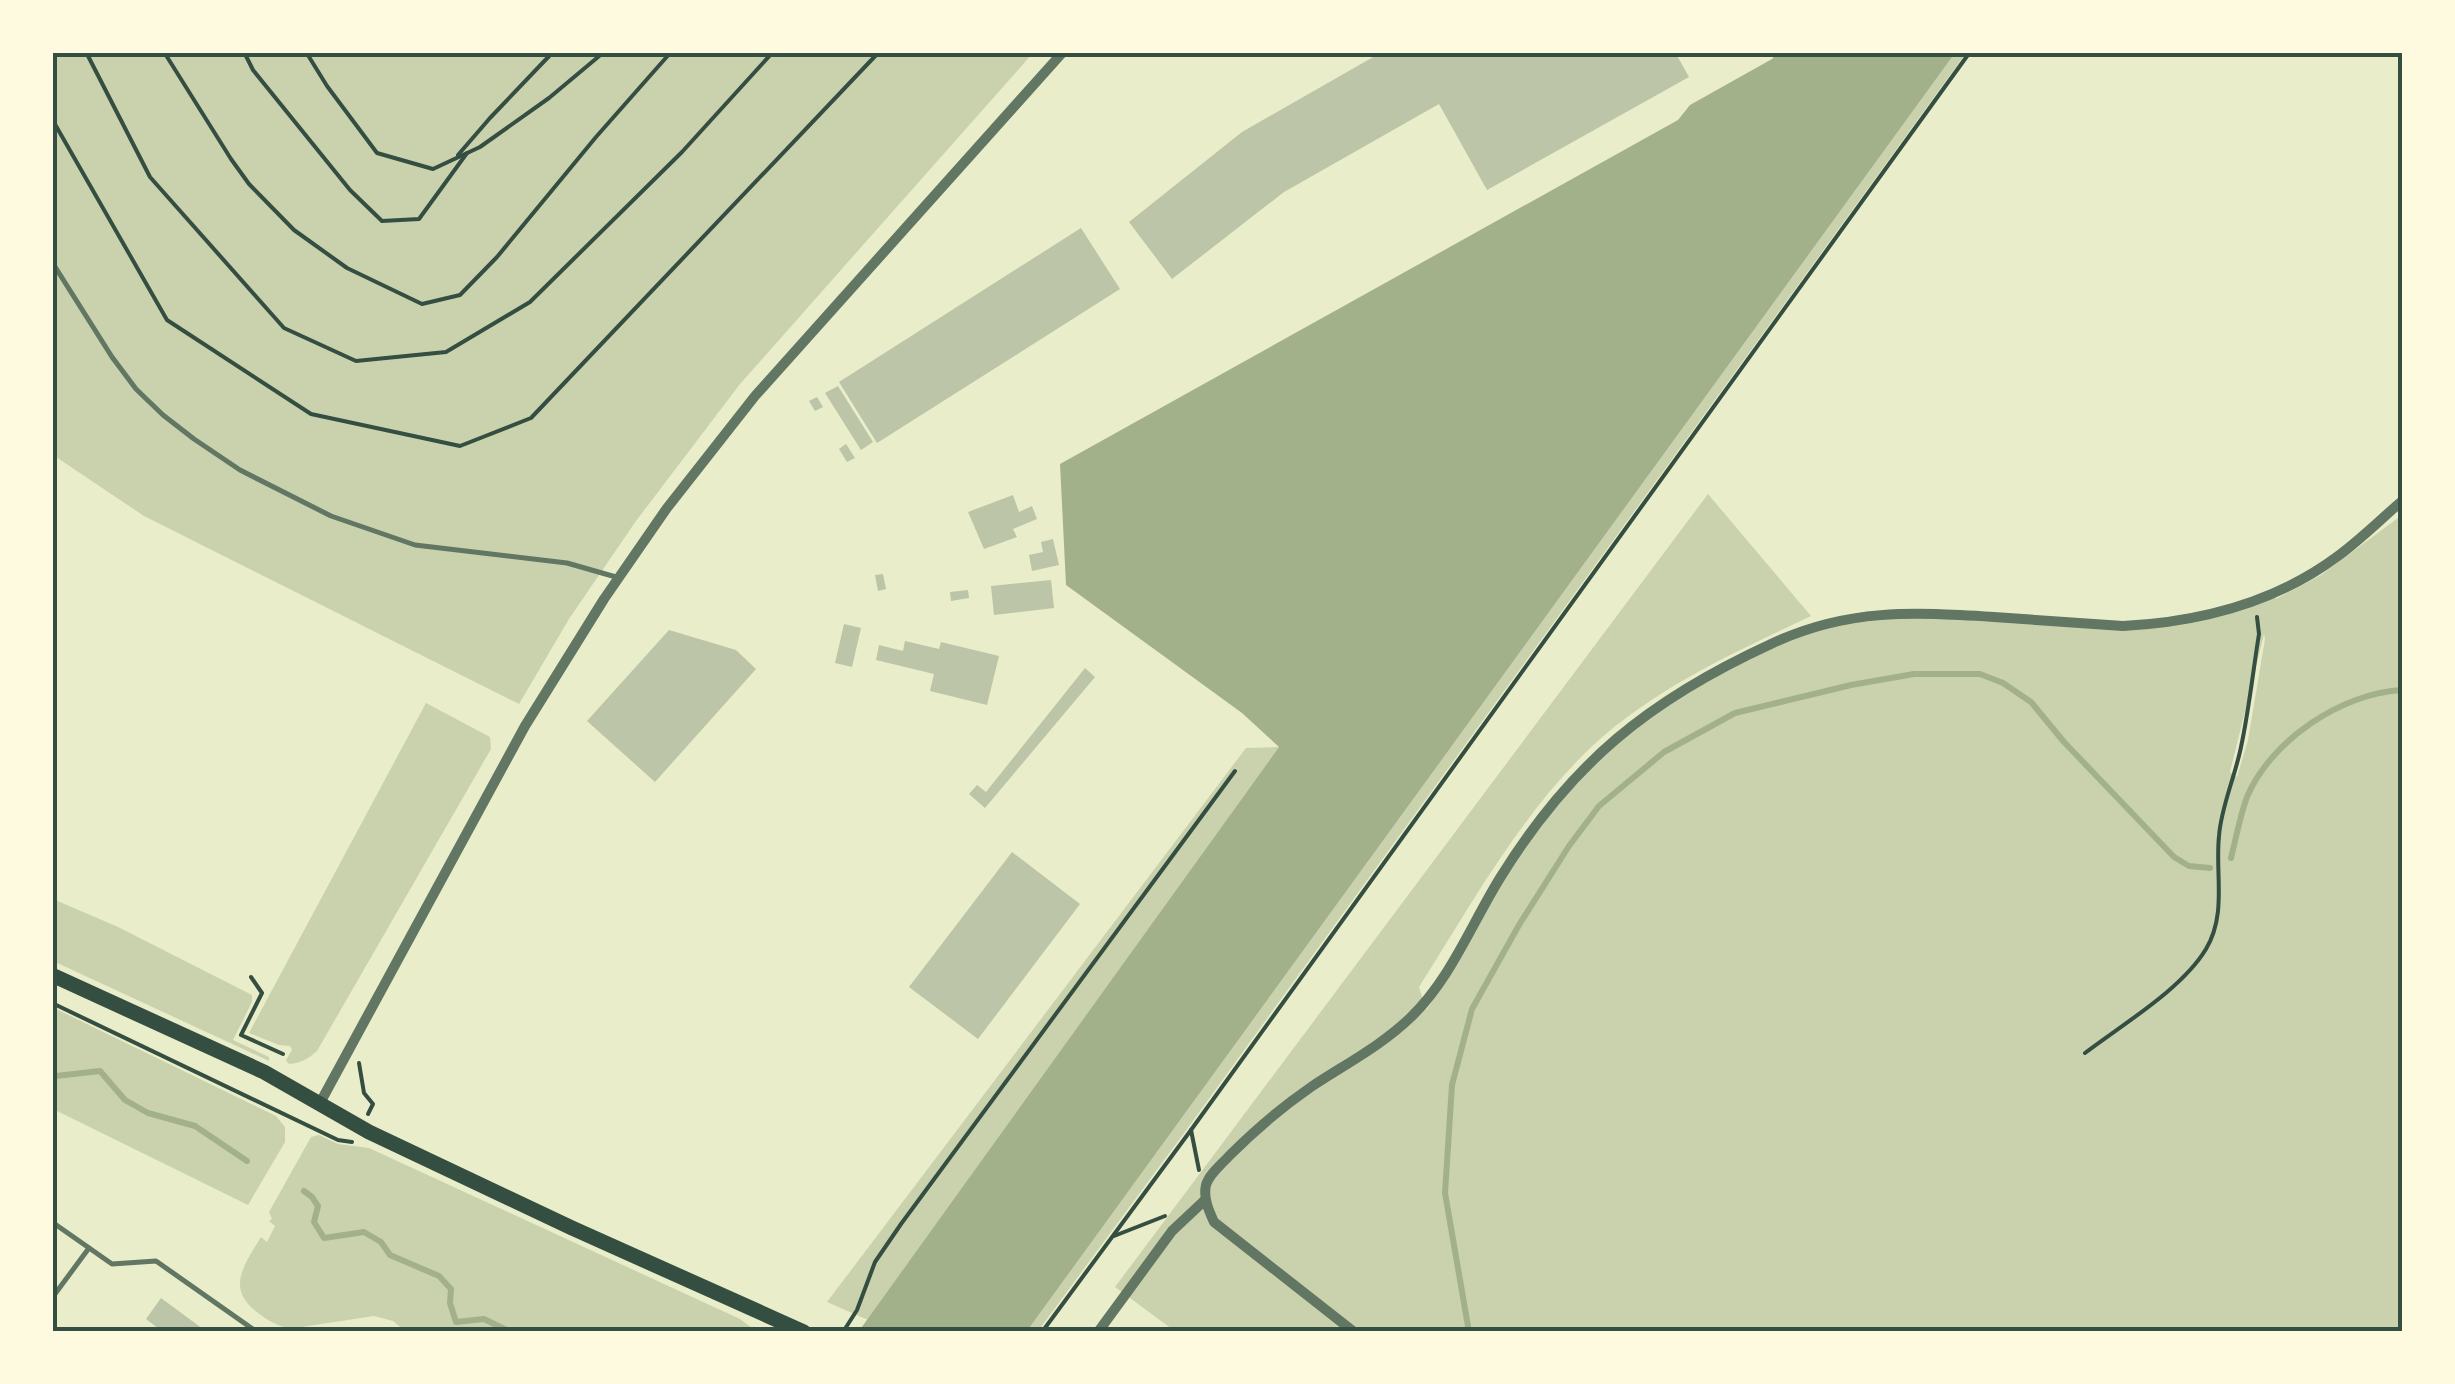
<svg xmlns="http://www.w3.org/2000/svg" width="2455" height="1384" font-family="'DM Sans',sans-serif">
<rect width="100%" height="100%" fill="#e9edc9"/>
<g fill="#cad2ad" fill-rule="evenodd">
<polygon points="52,53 1033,53 740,384 636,521 569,619 519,704 144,516 53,455"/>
<polygon points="1955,53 1966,53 1187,1129 1038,1331 1027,1331"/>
<path d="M 1708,494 L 1811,616 C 1731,654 1646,692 1583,755 C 1516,822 1469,908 1419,987 L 1426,1010 L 1444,985 L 1478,918 L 1569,782 L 1640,716 L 1783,636 L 1896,614 L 2138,625 L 2276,594 L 2276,599 L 2321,575 L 2402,515 L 2402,1331 L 1176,1332 L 1115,1287 ZM 2264,634 L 2265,639 L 2248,740 L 2237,777 L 2230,772 Z"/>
<path d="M 426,703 L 490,737 L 491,749 L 317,1051 C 308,1059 301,1063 289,1064 L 286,1060 L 292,1050 L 290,1046 L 279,1045 L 249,1033 Z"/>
<polygon points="1279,747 868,1320 827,1302 1246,748"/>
<polygon points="53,899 118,927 252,995 252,1002 233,1040 269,1057 269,1061 53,961"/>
<polygon points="52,1007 276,1116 285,1127 285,1142 248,1205 53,1109"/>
<path d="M 319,1135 L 338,1144 L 369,1148 L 740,1319 L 756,1331 L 406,1332 L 393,1321 L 374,1316 L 295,1328 C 283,1328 276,1325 265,1318 C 225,1292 240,1271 261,1237 L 267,1242 L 275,1226 L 269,1221 L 272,1219 L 269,1212 L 311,1137 Z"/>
</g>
<polygon fill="#a3b18a" points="1778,52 1955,53 1027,1331 859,1331 1279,747 1242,713 1066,585 1060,464 1678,120 1690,105 1772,59"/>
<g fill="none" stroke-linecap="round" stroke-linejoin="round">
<g stroke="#a3b18a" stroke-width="6">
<path d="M 2231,858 C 2236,838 2240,816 2247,797 C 2271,740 2342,693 2402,690"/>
<polyline points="52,1072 56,1076 100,1071 125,1100 148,1113 195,1126 247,1161"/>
<polyline points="304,1191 312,1197 318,1206 314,1222 324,1238 364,1232 381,1242 390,1255 439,1276 451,1289 450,1303 456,1322 484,1319 511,1332"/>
<polyline points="1469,1332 1445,1193 1452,1085 1472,1009 1519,925 1569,846 1599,806 1664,752 1735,713 1851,685 1914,674 1980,674 2003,683 2031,702 2064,742 2174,857 2189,866 2210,868"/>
</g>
</g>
<g fill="#bcc5a7">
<polygon points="1382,52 1675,52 1689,77 1487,190 1439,104 1284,192 1172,279 1129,222 1242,132"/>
<polygon points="1081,228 1120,289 877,443 839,382"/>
<polygon points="838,386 873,442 861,450 825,393"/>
<polygon points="817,397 823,407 815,411 809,401"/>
<polygon points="846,444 855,458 847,462 839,449"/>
<polygon points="1013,495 1019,512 1032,506 1037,519 1013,529 1017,537 984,549 968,512"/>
<polygon points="1053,539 1059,565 1032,571 1029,555 1043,552 1041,542"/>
<polygon points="883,574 886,589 878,591 875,575"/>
<polygon points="1051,580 1054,608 994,615 991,586"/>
<polygon points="968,590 969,598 951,601 950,592"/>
<polygon points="844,624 861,628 852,667 835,663"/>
<polygon points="669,630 736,650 756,669 655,782 587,721"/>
<polygon points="905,641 939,649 941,642 999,656 987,705 930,691 934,674 876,660 879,645 903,651"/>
<polygon points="1085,668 1095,677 985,808 969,794 977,785 986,792"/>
<polygon points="1012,852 1080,904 978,1039 909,987"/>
<polygon points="161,1298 207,1332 163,1332 146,1319"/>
</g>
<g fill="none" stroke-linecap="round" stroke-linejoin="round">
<g stroke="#344e41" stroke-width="4">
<polyline points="86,52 150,177 284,328 356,361 446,352 530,302 682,152 773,52"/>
<polyline points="164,52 231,159 249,184 294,230 347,268 422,304 460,295 497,257 596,137 671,52"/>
<polyline points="244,52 253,70 350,190 382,221 419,219 467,153"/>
<polyline points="306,52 327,86 377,153 433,169 480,147 549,98 604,52"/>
<polyline points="52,119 167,320 311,414 460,446 531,418 879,52"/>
<polyline points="458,155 490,118 553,52"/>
<polyline points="251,977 262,993 241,1035 283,1054"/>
<polyline points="52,1003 338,1140 352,1142"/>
<path d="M 2085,1053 C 2123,1024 2182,989 2206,949 C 2227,914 2215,874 2219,836 C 2221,807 2235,777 2241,747 C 2249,710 2253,671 2259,634 L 2257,617"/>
<polyline points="359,1063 364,1093 373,1104 368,1114"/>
<polyline points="1191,1130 1199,1170"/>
<polyline points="1114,1236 1165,1216"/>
<polyline points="843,1332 857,1310 875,1262 901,1224 1235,771"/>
<polyline points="1042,1332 1191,1130 1970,52"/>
</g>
<g stroke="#617663" stroke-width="5">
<polyline points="52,262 112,357 136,389 163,415 194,439 240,470 331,516 415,545 567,563 616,577"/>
<polyline points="52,1222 112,1264 156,1261 257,1332"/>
<polyline points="52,1298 89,1248"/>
</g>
<g stroke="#617663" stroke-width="10">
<polyline points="320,1103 525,726 604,599 667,508 755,396 1063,52"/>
<polyline points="1098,1332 1172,1231 1205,1200"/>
<path d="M 1354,1332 L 1214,1222 C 1209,1211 1203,1198 1206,1185 C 1209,1174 1222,1164 1229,1156 C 1254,1131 1282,1107 1311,1087 C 1344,1065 1381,1046 1410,1018 C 1450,980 1471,925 1500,878 C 1571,763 1649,700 1771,644 C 1847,608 1913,612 1994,617 C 2037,620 2080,623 2123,626 C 2200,622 2275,603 2338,556 C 2361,539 2381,519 2402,501"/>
</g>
<polyline stroke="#344e41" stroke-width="15" points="52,975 264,1072 369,1132 572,1228 804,1332"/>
</g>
<rect width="2455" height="1384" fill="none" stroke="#fefae0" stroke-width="110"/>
<rect x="55" y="55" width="2345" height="1274" fill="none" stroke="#344e41" stroke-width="4"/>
</svg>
